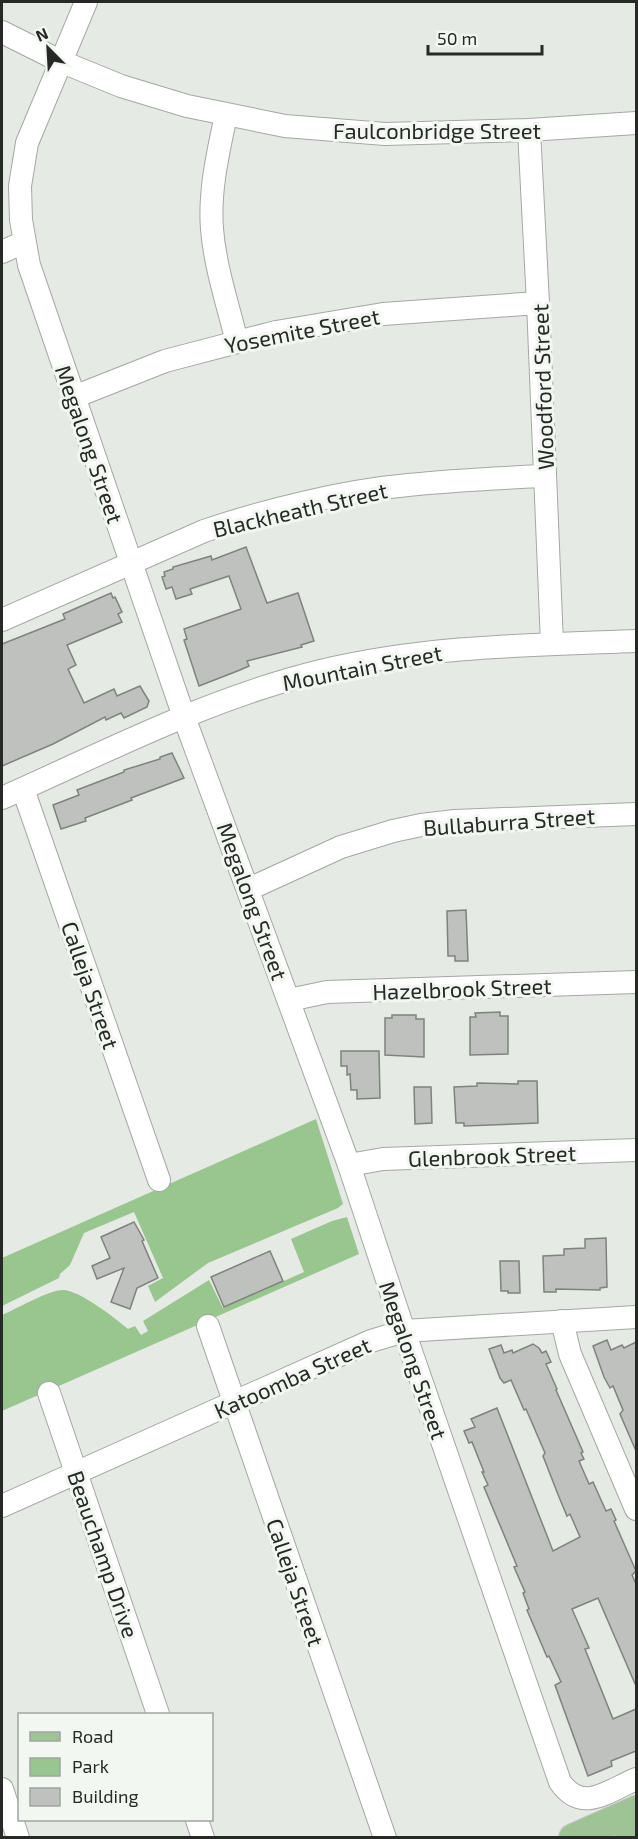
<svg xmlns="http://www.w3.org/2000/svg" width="638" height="1839" font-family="'Exo 2',sans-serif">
<rect width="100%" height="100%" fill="#e6eae5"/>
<g fill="#99c68f">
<polygon points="316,1119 343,1204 338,1208 208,1263 155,1302 148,1286 163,1278 134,1212 84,1233 70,1265 60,1274 59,1278 2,1306 2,1258"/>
<path d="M 347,1217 L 359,1254 L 2,1411 L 2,1315 C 16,1309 49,1290 63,1290 C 79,1290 115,1318 128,1329 L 135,1326 L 141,1335 L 148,1331 L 143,1321 L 209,1280 L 223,1308 L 304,1272 L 291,1239 L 332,1221 Z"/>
</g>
<g fill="#bec1bd" stroke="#7f837e" stroke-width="1.5">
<polygon points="246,547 267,603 298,593 314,641 301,645 302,647 247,661 249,666 240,670 199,686 184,640 187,639 184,629 241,609 229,576 190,589 192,594 176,599 172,587 166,589 162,577 165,576 164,572 173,569 173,567 211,556 212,560"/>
<polygon points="111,593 113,598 115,597 122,612 118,614 122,622 67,645 76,665 68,669 84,703 114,689 117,696 140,686 149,701 147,707 124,718 121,713 106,720 105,717 53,744 2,766 2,644 65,619 63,614"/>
<polygon points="172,753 184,778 131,798 132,800 85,818 86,821 61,829 53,805 79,795 77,790 124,772 124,770 160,759 160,757"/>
<polygon points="466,910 468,961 455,961 455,956 448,956 447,911"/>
<polygon points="500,1012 500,1016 508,1016 508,1054 470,1055 470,1017 476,1017 475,1013"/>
<polygon points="392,1015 416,1015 416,1019 424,1019 424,1057 385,1055 385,1018 392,1018"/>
<polygon points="341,1051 379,1051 380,1098 357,1099 357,1090 351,1090 350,1074 347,1075 347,1066 341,1066"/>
<polygon points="518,1081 537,1081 538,1123 464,1126 464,1123 456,1123 454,1087 477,1086 477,1083 518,1084"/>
<polygon points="414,1087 431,1087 432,1123 415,1124"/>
<polygon points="134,1222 144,1240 142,1241 158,1278 137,1288 130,1309 111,1302 124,1268 97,1279 92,1266 110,1258 101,1237"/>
<polygon points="606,1238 607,1287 600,1288 600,1290 556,1289 556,1292 544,1292 543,1256 564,1255 564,1249 585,1248 585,1239"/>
<polygon points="270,1251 283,1281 224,1307 211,1277"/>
<polygon points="500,1261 519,1261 520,1293 508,1293 508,1291 501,1291"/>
<polygon points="607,1340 611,1350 622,1345 624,1348 636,1342 636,1451 620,1414 623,1410 613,1386 610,1388 604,1377 593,1346"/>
<polygon points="533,1344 539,1348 542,1353 546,1351 551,1362 546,1364 557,1389 556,1390 583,1452 581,1453 584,1459 579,1461 589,1484 593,1482 606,1511 611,1509 616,1520 614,1521 636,1571 632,1575 636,1584 636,1686 598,1598 572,1609 589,1648 585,1649 613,1719 636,1709 636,1751 611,1761 612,1766 588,1776 555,1685 561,1682 549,1656 547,1657 527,1610 529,1609 523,1593 525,1592 514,1567 517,1566 484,1487 488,1485 482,1472 484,1472 472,1442 469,1443 464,1431 475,1427 471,1419 497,1408 553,1551 580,1537 570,1514 567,1516 559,1497 543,1456 545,1453 526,1409 524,1410 511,1380 504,1383 500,1378 489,1349 501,1345 504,1353 512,1350 513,1353"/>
</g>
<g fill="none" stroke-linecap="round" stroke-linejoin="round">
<g stroke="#a4a8a3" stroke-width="24">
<g id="minor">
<path d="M 86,2 L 27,143 L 20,186 L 21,220 L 29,265 L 184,717 L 349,1165 L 404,1331 L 560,1782 C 582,1814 608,1791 636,1779"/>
<polyline points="2,32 60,61 121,86 187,106 285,126 385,134 529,130 636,123"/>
<path d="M 226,115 C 218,153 209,191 212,229 C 215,267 228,305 237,342"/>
<polyline points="529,130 538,303 552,644"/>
<polyline points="2,252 24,242"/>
<polyline points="74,397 165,361 276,332 383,314 538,303"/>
<path d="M 2,620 L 204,531 C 266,510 343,491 408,485 C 454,480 500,478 545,476"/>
<polyline points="23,789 159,1180"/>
<path d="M 2,798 C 106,752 209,698 321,671 C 424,646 531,645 636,641"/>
<polyline points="249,889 341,847 393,831 421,825 455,821 636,814"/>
<polyline points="289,1000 327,992 636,982"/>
<polyline points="349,1165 383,1159 636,1150"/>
<polyline points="562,1321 570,1354 636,1509"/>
<polyline points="208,1326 385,1838"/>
<polyline points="49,1393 158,1714"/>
<polyline points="2,1506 371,1341 404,1331 636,1317"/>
<polyline points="2,1789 18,1838"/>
<polyline points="197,1820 203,1838"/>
</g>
</g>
<g stroke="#c7c7c7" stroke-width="30">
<g id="major">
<polyline points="573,1838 636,1810"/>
<polyline points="629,1838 636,1834"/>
</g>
</g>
<use href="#minor" stroke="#fff" stroke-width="22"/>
<use href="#major" stroke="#9ec395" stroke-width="28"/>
</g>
<g text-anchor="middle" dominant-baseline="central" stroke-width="6" stroke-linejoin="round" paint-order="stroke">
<g font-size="22" fill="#272927" stroke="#f3f7f2">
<text x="437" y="130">Faulconbridge Street</text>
<text transform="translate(302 330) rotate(-11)">Yosemite Street</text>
<text transform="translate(542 387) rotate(-92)">Woodford Street</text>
<text transform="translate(90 444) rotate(71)">Megalong Street</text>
<text transform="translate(300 509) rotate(-13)">Blackheath Street</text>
<text transform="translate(362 667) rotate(-11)">Mountain Street</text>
<text transform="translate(509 821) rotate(-4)">Bullaburra Street</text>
<text transform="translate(253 901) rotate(70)">Megalong Street</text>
<text transform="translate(91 985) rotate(71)">Calleja Street</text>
<text transform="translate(462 988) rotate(-2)">Hazelbrook Street</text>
<text transform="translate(492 1155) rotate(-2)">Glenbrook Street</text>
<text transform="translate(414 1360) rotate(71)">Megalong Street</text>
<text transform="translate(292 1377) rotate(-24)">Katoomba Street</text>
<text transform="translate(104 1554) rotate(71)">Beauchamp Drive</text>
<text transform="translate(296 1582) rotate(71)">Calleja Street</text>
</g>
</g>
<rect width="638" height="1839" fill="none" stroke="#272927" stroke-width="6"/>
<rect x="18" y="1713" width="195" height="108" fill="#f3f7f2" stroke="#a1a5a1" stroke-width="1.5"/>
<rect x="30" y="1732" width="30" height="9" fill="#9ec395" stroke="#a1a5a1" stroke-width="1.5"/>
<text x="72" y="1743" font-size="18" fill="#272927">Road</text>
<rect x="30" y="1758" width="30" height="18" fill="#99c68f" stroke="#a1a5a1" stroke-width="1.5"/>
<text x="72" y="1773" font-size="18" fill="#272927">Park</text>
<rect x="30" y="1788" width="30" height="18" fill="#bec1bd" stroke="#a1a5a1" stroke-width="1.5"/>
<text x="72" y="1803" font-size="18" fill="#272927">Building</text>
<g transform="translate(48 48) rotate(336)" stroke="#f3f7f2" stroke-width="4.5" paint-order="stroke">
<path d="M0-4.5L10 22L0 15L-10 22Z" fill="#272927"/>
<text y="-9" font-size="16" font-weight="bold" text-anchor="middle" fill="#272927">N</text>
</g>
<path d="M428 45v9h114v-9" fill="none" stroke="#272927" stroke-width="3"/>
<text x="437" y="45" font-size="18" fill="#272927" stroke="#f3f7f2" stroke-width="4.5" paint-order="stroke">50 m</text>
</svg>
